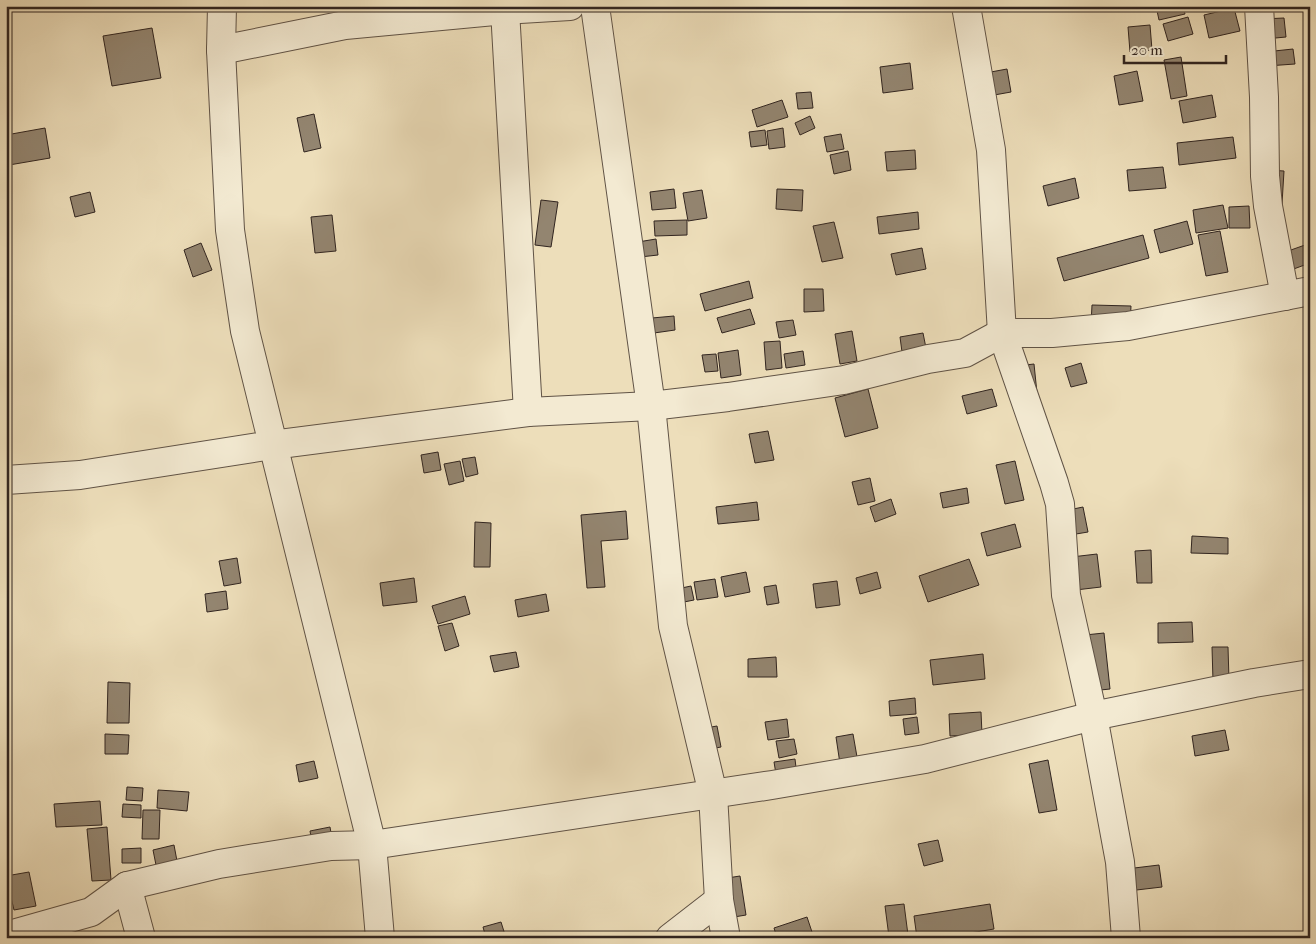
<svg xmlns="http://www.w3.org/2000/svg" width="1316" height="944" font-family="'IM FELL French Canon',serif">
<rect width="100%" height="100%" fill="#eddeba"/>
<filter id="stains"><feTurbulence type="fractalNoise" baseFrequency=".004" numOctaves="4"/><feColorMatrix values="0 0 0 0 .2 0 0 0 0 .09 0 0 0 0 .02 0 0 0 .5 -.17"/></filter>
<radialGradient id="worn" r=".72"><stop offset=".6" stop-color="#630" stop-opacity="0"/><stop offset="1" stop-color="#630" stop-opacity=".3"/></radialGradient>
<g fill="#938570" stroke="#312520">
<polygon points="1156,6 1183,6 1185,14 1159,20"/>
<polygon points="1234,8 1240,31 1209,38 1204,15"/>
<polygon points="1188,17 1193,34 1168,41 1163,24"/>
<polygon points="1284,18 1286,37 1265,39 1263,19"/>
<polygon points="1150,25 1152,50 1130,52 1128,27"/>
<polygon points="152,28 161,78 112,86 103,36"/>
<polygon points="1293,49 1295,64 1267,66 1265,52"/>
<polygon points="1181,57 1187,96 1171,99 1164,60"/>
<polygon points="910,63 913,89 883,93 880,67"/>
<polygon points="1007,69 1011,92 983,97 980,74"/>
<polygon points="1137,71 1143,101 1119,105 1114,76"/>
<polygon points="811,92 813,108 798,109 796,93"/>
<polygon points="1212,95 1216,117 1183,123 1179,101"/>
<polygon points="782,100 788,117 757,127 752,110"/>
<polygon points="314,114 321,148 304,152 297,118"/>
<polygon points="810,116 815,128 800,135 795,123"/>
<polygon points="45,128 50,158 9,165 6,135"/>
<polygon points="783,128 785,147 769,149 767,131"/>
<polygon points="765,130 767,145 751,147 749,132"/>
<polygon points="841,134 844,149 827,152 824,137"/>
<polygon points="1233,137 1236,158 1179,165 1177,143"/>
<polygon points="915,150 916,169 887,171 885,152"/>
<polygon points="848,151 851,170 834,174 830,155"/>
<polygon points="1163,167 1166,188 1129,191 1127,170"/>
<polygon points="1268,170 1284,171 1282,204 1266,203"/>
<polygon points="1075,178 1079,198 1048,206 1043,186"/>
<polygon points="674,189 676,208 652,210 650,192"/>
<polygon points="777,189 803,190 802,211 776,209"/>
<polygon points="702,190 707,218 688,221 683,193"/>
<polygon points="90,192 95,212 75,217 70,197"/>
<polygon points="541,200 558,202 551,247 535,245"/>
<polygon points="1223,205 1228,228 1196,233 1193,210"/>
<polygon points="1249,206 1250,228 1229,228 1229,207"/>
<polygon points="918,212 919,229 879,234 877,217"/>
<polygon points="332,215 336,251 315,253 311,217"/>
<polygon points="687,220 687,235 655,236 654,221"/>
<polygon points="1187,221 1193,244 1160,253 1154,230"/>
<polygon points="834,222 843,258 822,262 813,226"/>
<polygon points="1220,231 1228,272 1206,276 1198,235"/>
<polygon points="1143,235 1149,258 1064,281 1057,258"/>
<polygon points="656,239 658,255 640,257 638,242"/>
<polygon points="201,243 212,270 193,277 184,250"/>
<polygon points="1305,245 1310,263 1280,274 1274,256"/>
<polygon points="922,248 926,269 896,275 891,254"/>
<polygon points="749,281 753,298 705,311 700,294"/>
<polygon points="804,289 823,289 824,311 804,312"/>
<polygon points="1092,305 1131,306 1130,326 1091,325"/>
<polygon points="750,309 755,324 722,333 717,318"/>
<polygon points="674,316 675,330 654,333 652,318"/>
<polygon points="793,320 796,335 779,338 776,322"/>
<polygon points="852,331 857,361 840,364 835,334"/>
<polygon points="923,333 926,348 902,352 900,337"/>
<polygon points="780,341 782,368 766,370 764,342"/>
<polygon points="738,350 741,375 721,378 718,353"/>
<polygon points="803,351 805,365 786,368 784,354"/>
<polygon points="716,354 718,371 705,372 702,355"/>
<polygon points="1081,363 1087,383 1071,387 1065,368"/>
<polygon points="1034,364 1037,393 1017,366"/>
<polygon points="868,389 878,428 845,437 835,398"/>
<polygon points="992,389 997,406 967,414 962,396"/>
<polygon points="768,431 774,460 755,463 749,434"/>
<polygon points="438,452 441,470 424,473 421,455"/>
<polygon points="475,457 478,474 466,477 462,459"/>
<polygon points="460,461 464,481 449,485 444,464"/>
<polygon points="1015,461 1024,500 1005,504 996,465"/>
<polygon points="870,478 875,501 858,505 852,482"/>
<polygon points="967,488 969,503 943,508 940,493"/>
<polygon points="891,499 896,514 875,522 870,507"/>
<polygon points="757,502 759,520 718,524 716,507"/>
<polygon points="1083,507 1088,532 1058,537 1054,513"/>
<polygon points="626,511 628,539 601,541 605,587 587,588 581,515"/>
<polygon points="475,522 491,523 490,567 474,567"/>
<polygon points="1015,524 1021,547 987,556 981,533"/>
<polygon points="1192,536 1228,538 1228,554 1191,553"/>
<polygon points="1151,550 1152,583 1137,583 1135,551"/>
<polygon points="1097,554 1101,587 1067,591 1063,558"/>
<polygon points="237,558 241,583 224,586 219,561"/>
<polygon points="969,559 979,585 928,602 919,576"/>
<polygon points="746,572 750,592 725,597 721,577"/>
<polygon points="877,572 881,588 860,594 856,578"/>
<polygon points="414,578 417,602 383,606 380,583"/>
<polygon points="715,579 718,597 697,600 694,582"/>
<polygon points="837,581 840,605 816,608 813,584"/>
<polygon points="776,585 779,603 767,605 764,587"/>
<polygon points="691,586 694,600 679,603 677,589"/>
<polygon points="226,591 228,609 207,612 205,594"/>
<polygon points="546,594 549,611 518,617 515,600"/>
<polygon points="465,596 470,614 438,624 432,606"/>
<polygon points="1192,622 1193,642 1158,643 1158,623"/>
<polygon points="452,623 459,646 445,651 438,626"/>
<polygon points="1104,633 1110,689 1091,691 1085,635"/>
<polygon points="1212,647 1228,647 1229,680 1213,681"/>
<polygon points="516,652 519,667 494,672 490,656"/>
<polygon points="983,654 985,679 933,685 930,660"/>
<polygon points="776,657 777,677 748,677 748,659"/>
<polygon points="108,682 130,683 129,723 107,723"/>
<polygon points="915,698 916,714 890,716 889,701"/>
<polygon points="981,712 982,734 950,736 949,714"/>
<polygon points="917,717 919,733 905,735 903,719"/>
<polygon points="787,719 789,737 768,740 765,722"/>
<polygon points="717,726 721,747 705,750 700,729"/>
<polygon points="1225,730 1229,750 1195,756 1192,736"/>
<polygon points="105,734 129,735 128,754 105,754"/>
<polygon points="853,734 860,774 842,777 836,737"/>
<polygon points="794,739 797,754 779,758 776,741"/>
<polygon points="795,759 797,776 777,780 774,762"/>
<polygon points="1048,760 1057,810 1039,813 1029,764"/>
<polygon points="314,761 318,778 299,782 296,765"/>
<polygon points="127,787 143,788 142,801 126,800"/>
<polygon points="158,790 189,792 187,811 157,808"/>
<polygon points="100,801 102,825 56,827 54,804"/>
<polygon points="123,804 141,805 141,818 122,817"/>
<polygon points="143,810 160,810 159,839 142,839"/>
<polygon points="107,827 111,880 92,881 87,829"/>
<polygon points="330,827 333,844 313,848 310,831"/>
<polygon points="938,840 943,861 924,866 918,844"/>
<polygon points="174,845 177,861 156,865 153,850"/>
<polygon points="141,848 141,863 122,863 122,849"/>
<polygon points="1159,865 1162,887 1128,891 1126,869"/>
<polygon points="29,872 36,906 14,910 6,876"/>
<polygon points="740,876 746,915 728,918 721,879"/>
<polygon points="904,904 908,935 889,937 885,906"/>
<polygon points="990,904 994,929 940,938 917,938 914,916"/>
<polygon points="807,917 814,938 777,938 774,928"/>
<polygon points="501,922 506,938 486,938 483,927"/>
</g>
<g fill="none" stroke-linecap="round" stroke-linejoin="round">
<g stroke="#605346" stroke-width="30">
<g id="minor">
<polyline points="222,6 221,50 230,230 245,331 372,845 380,938"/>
<polyline points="595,6 651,406 673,626 713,794 719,900 726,938"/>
<polyline points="966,6 991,150 1002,333 1054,483 1060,504 1066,595 1093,716 1120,862 1126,938"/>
<polyline points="1259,6 1264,97 1265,176 1268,206 1285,296"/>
<polyline points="505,10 528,412"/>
<polyline points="221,50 345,25 505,10 570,6"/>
<polyline points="6,480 80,475 272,445 528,412 651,406 728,397 844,380 928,359 965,353 1002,333 1052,333 1128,326 1310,291"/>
<polyline points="127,886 141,938"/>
<polyline points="6,936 91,912 127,886 219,864 331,846 372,845 772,785 925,759 1093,716 1254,683 1310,674"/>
<polyline points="670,938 719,900"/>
</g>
</g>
<use href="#minor" stroke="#f3ead2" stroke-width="28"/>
</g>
<rect width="1316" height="944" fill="none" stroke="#eddeba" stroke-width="25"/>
<rect x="8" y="8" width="1301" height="929" fill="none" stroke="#312520" stroke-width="2.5"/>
<rect x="12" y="12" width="1291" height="919" fill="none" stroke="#312520"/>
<path d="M1124 55v8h102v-8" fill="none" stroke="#312520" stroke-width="2.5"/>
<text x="1131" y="55" font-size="15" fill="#312520" stroke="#f3ead2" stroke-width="4" paint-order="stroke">20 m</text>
<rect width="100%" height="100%" filter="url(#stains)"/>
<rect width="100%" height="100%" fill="url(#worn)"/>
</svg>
